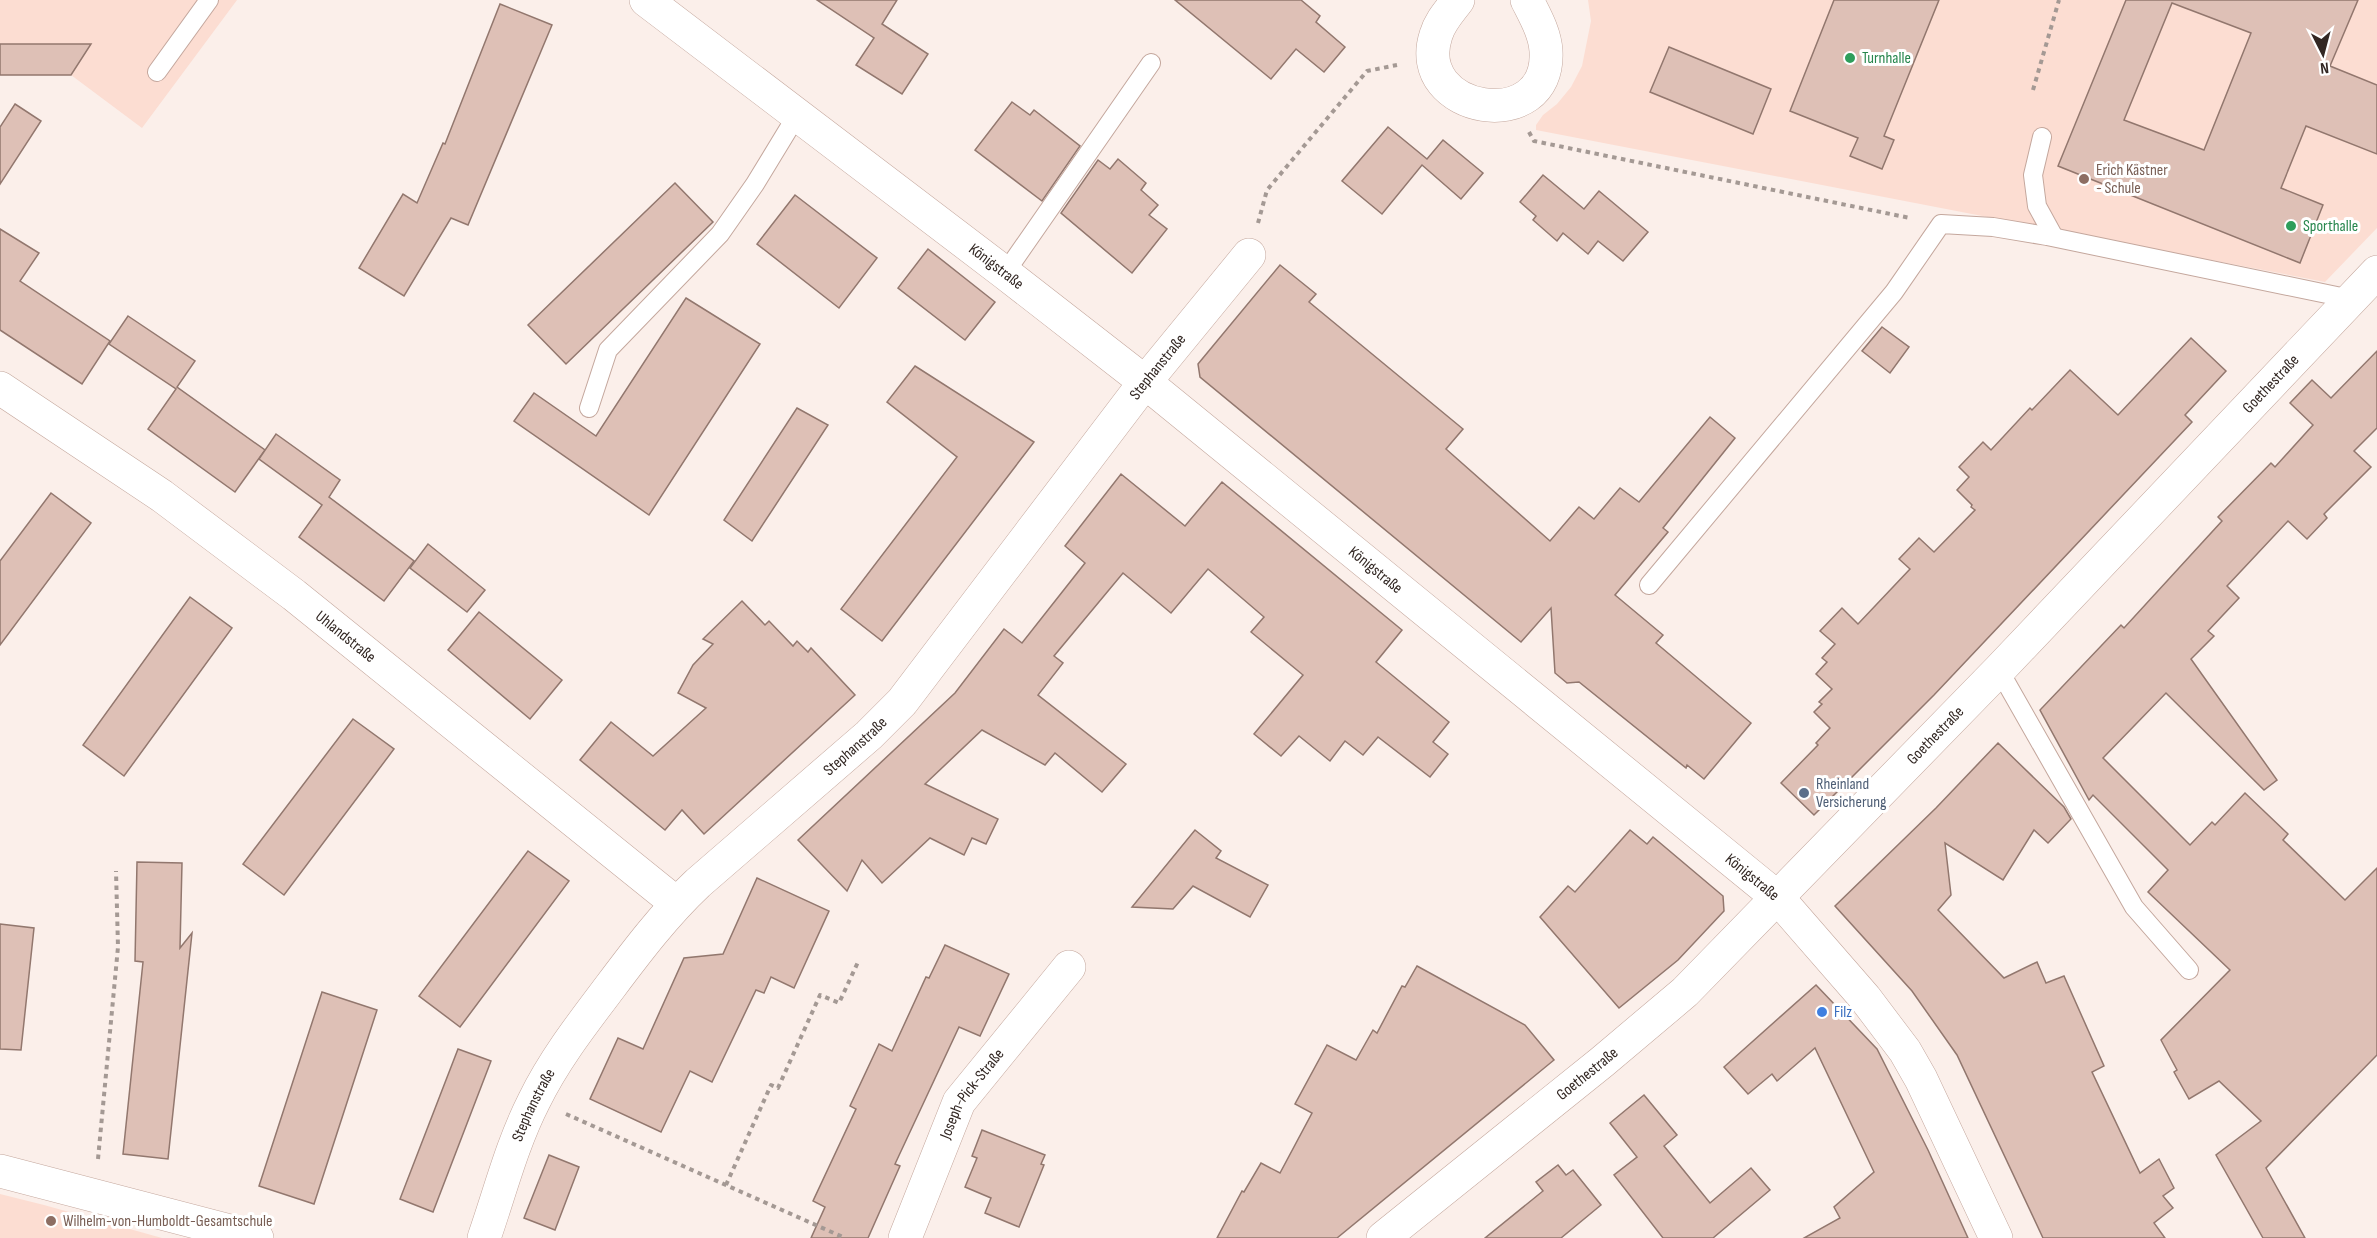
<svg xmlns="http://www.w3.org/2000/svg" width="2377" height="1238" font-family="'Sofia Sans Condensed',sans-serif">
<rect width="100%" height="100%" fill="#fbefea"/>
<g fill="#fcddd2">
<polygon points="0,0 237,0 142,128 71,75 0,75"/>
<polygon points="1588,0 2377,0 2377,228 2325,282 1536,130 1536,125 1543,115 1557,104 1571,87 1582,66 1591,21"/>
<polygon points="0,1194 44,1205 162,1238 0,1238"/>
</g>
<g fill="#dec0b6" stroke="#92776e" stroke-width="1.5" fill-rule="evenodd">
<polygon points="817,0 897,0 882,24 928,54 902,94 856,65 874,38"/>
<polygon points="1175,0 1301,0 1320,16 1316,22 1345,47 1324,72 1296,49 1271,79"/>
<polygon points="1834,0 1939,0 1884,136 1894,140 1882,169 1850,156 1858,138 1790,111"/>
<path d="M 2126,0 L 2358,0 L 2330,66 L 2377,85 L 2377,154 L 2306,126 L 2281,188 L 2323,205 L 2300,263 L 2058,166 ZM 2172,3 L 2251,33 L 2204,150 L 2124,120 Z"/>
<polygon points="500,4 552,25 468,225 451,218 404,296 359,268 403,194 417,203 443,143 445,144"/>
<polygon points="0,44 91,44 71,75 0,75"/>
<polygon points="1669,47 1771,89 1753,134 1650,92"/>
<polygon points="1012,102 1030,115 1034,110 1080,146 1042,201 975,150"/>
<polygon points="15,104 41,121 0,184 0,127"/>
<polygon points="1388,127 1427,159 1443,140 1483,173 1461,199 1422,165 1382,214 1342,181"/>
<polygon points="1118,159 1146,183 1141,190 1158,205 1149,215 1167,229 1132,273 1061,213 1098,160 1110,169"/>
<polygon points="1543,175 1584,209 1599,191 1648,232 1623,261 1598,241 1588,254 1563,233 1557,241 1533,220 1536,216 1520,202"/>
<polygon points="675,183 713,222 566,364 528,325"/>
<polygon points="795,195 877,258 839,308 757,244"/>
<polygon points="0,229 39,253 20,281 110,341 82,384 0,330"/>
<polygon points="928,249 995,302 965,340 898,288"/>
<polygon points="1280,265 1316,294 1309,302 1463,429 1446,449 1550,541 1579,507 1594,519 1620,488 1639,502 1710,417 1735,438 1663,528 1668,532 1615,595 1663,635 1656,643 1751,723 1704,779 1687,765 1686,768 1579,682 1567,683 1555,673 1551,608 1521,642 1200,377 1198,364"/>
<polygon points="686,298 760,344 649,515 514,421 534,393 596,436"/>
<polygon points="128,316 195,361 177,387 265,450 235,492 148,429 176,389 109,344"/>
<polygon points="1882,327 1909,347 1890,373 1862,351"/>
<polygon points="2191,338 2226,371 2185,415 2192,422 1934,695 1814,815 1781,783 1818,745 1816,743 1830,728 1814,712 1822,704 1819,702 1832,689 1816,674 1827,662 1822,658 1835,644 1820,631 1842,608 1858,624 1910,569 1899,559 1919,538 1934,552 1975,510 1971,507 1972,505 1957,490 1969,477 1959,467 1983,442 1991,450 2030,408 2032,410 2070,370 2118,415"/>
<polygon points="2377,351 2377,428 2354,451 2371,467 2324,514 2327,518 2307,539 2288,521 2227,586 2239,598 2208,631 2214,636 2191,659 2277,780 2264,790 2166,693 2103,758 2190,845 2212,822 2215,825 2245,793 2288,834 2283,840 2345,900 2377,868 2377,1055 2266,1168 2305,1238 2263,1238 2216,1155 2261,1121 2219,1081 2189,1099 2174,1072 2177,1070 2161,1040 2230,970 2148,892 2168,870 2093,795 2089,800 2040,710 2121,625 2124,628 2222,521 2218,517 2271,463 2275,467 2313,425 2290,403 2312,380 2331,398"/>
<polygon points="915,366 1034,442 882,641 841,609 957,457 887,402"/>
<polygon points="797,408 828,425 752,541 724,520"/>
<polygon points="276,434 340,480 329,497 414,561 384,601 299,537 322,505 259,459"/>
<polygon points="1121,474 1185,526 1222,482 1402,630 1376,662 1449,722 1433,742 1448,754 1430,777 1378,737 1363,755 1345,741 1330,761 1299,736 1281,756 1254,734 1303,675 1251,632 1264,617 1208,569 1171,613 1123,573 1054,656 1063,663 1038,695 1126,764 1102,792 1055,753 1045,765 982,730 925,784 998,819 986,844 972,838 964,855 930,838 882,883 862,860 847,891 798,840 955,693 1004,629 1022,643 1085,563 1065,546"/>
<polygon points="51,493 91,523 0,645 0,561"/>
<polygon points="428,544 485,590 467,612 410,568"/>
<polygon points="190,597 232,628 124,776 83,745"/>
<polygon points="742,601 765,625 769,621 793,646 797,641 808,652 811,648 855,695 704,834 682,810 665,830 580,760 611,722 653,756 706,708 678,693 693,665 713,644 703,639"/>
<polygon points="479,612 562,680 530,719 448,650"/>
<polygon points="353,719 394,749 284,895 243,864"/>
<polygon points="1998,743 2064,807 2071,819 2048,843 2034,830 2003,880 1945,843 1951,895 1938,910 2004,978 2037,962 2046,983 2064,976 2104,1066 2092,1072 2140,1173 2159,1159 2174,1188 2163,1196 2173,1208 2154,1223 2165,1238 2043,1238 1957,1055 1912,991 1835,906 1936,808"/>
<polygon points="1195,830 1221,851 1216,858 1268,885 1250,917 1193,886 1173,909 1132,907"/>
<polygon points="1630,830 1647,844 1653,837 1723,896 1724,911 1678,960 1619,1008 1540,917 1568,886 1575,892"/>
<polygon points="528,851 569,881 460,1027 419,996"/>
<polygon points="137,862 182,863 180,948 192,933 168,1159 123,1154 143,962 135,961"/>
<polygon points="757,878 829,911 794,988 771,977 764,993 756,990 712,1082 690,1071 661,1132 590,1099 618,1038 643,1049 684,958 723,954"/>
<polygon points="0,924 34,928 21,1050 0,1049"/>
<polygon points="945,945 1009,974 980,1036 959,1027 895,1164 900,1166 868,1238 811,1238 825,1207 813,1201 856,1109 850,1106 879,1044 892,1051 926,977 929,978"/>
<polygon points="1417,966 1525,1025 1554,1060 1337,1238 1217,1238 1242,1191 1244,1192 1261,1163 1280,1173 1312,1113 1295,1104 1327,1045 1356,1060 1373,1030 1377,1033 1402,986 1405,987"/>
<polygon points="1816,985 1877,1049 1928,1150 1968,1238 1804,1238 1840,1218 1834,1207 1874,1172 1815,1048 1777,1081 1772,1074 1748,1094 1724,1067"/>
<polygon points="322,992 377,1010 314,1204 259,1186"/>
<polygon points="458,1049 491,1061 433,1212 400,1199"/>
<polygon points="1644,1095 1677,1135 1664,1146 1710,1203 1751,1168 1770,1190 1713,1238 1663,1238 1614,1175 1637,1157 1610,1123"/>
<polygon points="982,1130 1045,1155 1041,1164 1044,1165 1019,1227 985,1213 991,1198 965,1187 977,1158 972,1156"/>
<polygon points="549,1155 579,1167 555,1230 524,1218"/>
<polygon points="1558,1165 1566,1175 1573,1170 1601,1205 1561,1238 1485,1238 1543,1191 1536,1182"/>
</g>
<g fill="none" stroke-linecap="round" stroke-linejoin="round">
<g stroke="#c4a79d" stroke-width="20">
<g id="service">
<polyline points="157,72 209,0"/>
<polyline points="2042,137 2033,175 2037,206 2054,237"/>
<polyline points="1005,273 1151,63"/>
<polyline points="589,408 608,350 720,234 755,184 797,115"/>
<polyline points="1649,585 1894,292 1941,224 1993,227 2047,236 2351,299"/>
<polyline points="1999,670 2134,907 2189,970"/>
</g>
</g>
<g stroke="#c4a79d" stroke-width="34">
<g id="minor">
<path id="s1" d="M 646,0 L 1005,273 L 1145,382 L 1778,898 L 1865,998 L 1905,1051 L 1921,1079 L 1996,1238"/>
<path d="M 1458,0 C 1450,11 1440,21 1436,35 C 1410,113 1551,137 1546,51 C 1545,33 1535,16 1527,0"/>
<path id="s2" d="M 0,388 L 162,496 L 294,595 L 676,903"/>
<polyline points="0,1171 257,1238"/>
<path id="s3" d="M 484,1238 C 500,1192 512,1144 534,1101 C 554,1060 582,1024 610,987 C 637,951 665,914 698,883 L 869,735 L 902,702 L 1145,382 L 1249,255"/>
<path id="s4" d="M 905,1238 L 959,1102 L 1069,967"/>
<path id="s5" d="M 1383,1238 L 1602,1062 L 1685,992 L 1999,670 L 2377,272"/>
</g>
</g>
<g stroke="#a49994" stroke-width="4" stroke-dasharray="4.5 4.5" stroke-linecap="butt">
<polyline points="2033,90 2059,0"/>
<polyline points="1529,132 1534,141 1910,218"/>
<polyline points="1258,223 1267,190 1367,71 1397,65"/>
<polyline points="566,1114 845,1238"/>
<polyline points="98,1159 118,947 116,871"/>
<polyline points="726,1185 771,1085 778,1088 820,995 839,1003 858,962"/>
</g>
<use href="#service" stroke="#fff" stroke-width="18"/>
<use href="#minor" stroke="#fff" stroke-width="33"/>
</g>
<g fill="#2e9e5b" stroke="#fff" stroke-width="2">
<circle cx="1850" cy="58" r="6"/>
<circle cx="2291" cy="226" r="6"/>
</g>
<g fill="#8d6e63" stroke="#fff" stroke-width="2">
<circle cx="2084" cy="179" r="6"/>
<circle cx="51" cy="1221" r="6"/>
</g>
<circle fill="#5c6f8a" stroke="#fff" stroke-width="2" cx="1804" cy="793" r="6"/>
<circle fill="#3f7fe0" stroke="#fff" stroke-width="2" cx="1822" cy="1012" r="6"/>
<g text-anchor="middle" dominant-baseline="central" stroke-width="6" stroke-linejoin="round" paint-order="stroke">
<g font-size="16" fill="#27864d" stroke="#fff" text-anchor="start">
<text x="1862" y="58">Turnhalle</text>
<text x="2303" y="226">Sporthalle</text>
</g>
<g font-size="16" fill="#785e54" stroke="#fff" text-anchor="start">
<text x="2096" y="170">Erich Kästner<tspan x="2096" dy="18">- Schule</tspan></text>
<text x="63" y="1221">Wilhelm-von-Humboldt-Gesamtschule</text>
</g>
<g font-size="16" fill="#322723" stroke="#fff">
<text stroke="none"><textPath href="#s1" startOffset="440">Königstraße</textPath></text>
<text stroke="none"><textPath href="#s3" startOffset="1114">Stephanstraße</textPath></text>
<text stroke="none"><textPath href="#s5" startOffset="1234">Goethestraße</textPath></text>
<text stroke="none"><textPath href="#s1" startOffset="926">Königstraße</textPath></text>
<text stroke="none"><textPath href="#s2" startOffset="426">Uhlandstraße</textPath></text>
<text stroke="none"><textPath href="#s5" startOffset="748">Goethestraße</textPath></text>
<text stroke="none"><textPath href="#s3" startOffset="628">Stephanstraße</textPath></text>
<text stroke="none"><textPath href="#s1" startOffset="1412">Königstraße</textPath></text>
<text stroke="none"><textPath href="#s5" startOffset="262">Goethestraße</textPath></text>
<text stroke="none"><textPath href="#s4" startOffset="160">Joseph-Pick-Straße</textPath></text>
<text stroke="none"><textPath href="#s3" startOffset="142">Stephanstraße</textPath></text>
</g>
<g font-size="16" fill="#4e5e75" stroke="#fff" text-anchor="start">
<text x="1816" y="784">Rheinland<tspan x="1816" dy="18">Versicherung</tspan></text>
</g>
<g font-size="16" fill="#366cbe" stroke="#fff" text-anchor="start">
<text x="1834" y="1012">Filz</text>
</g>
</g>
<g transform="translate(2323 54) rotate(174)" stroke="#ffffff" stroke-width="4.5" paint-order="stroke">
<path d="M0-4.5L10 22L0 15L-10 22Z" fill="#322723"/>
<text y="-9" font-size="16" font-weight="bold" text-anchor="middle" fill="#322723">N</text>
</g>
</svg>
